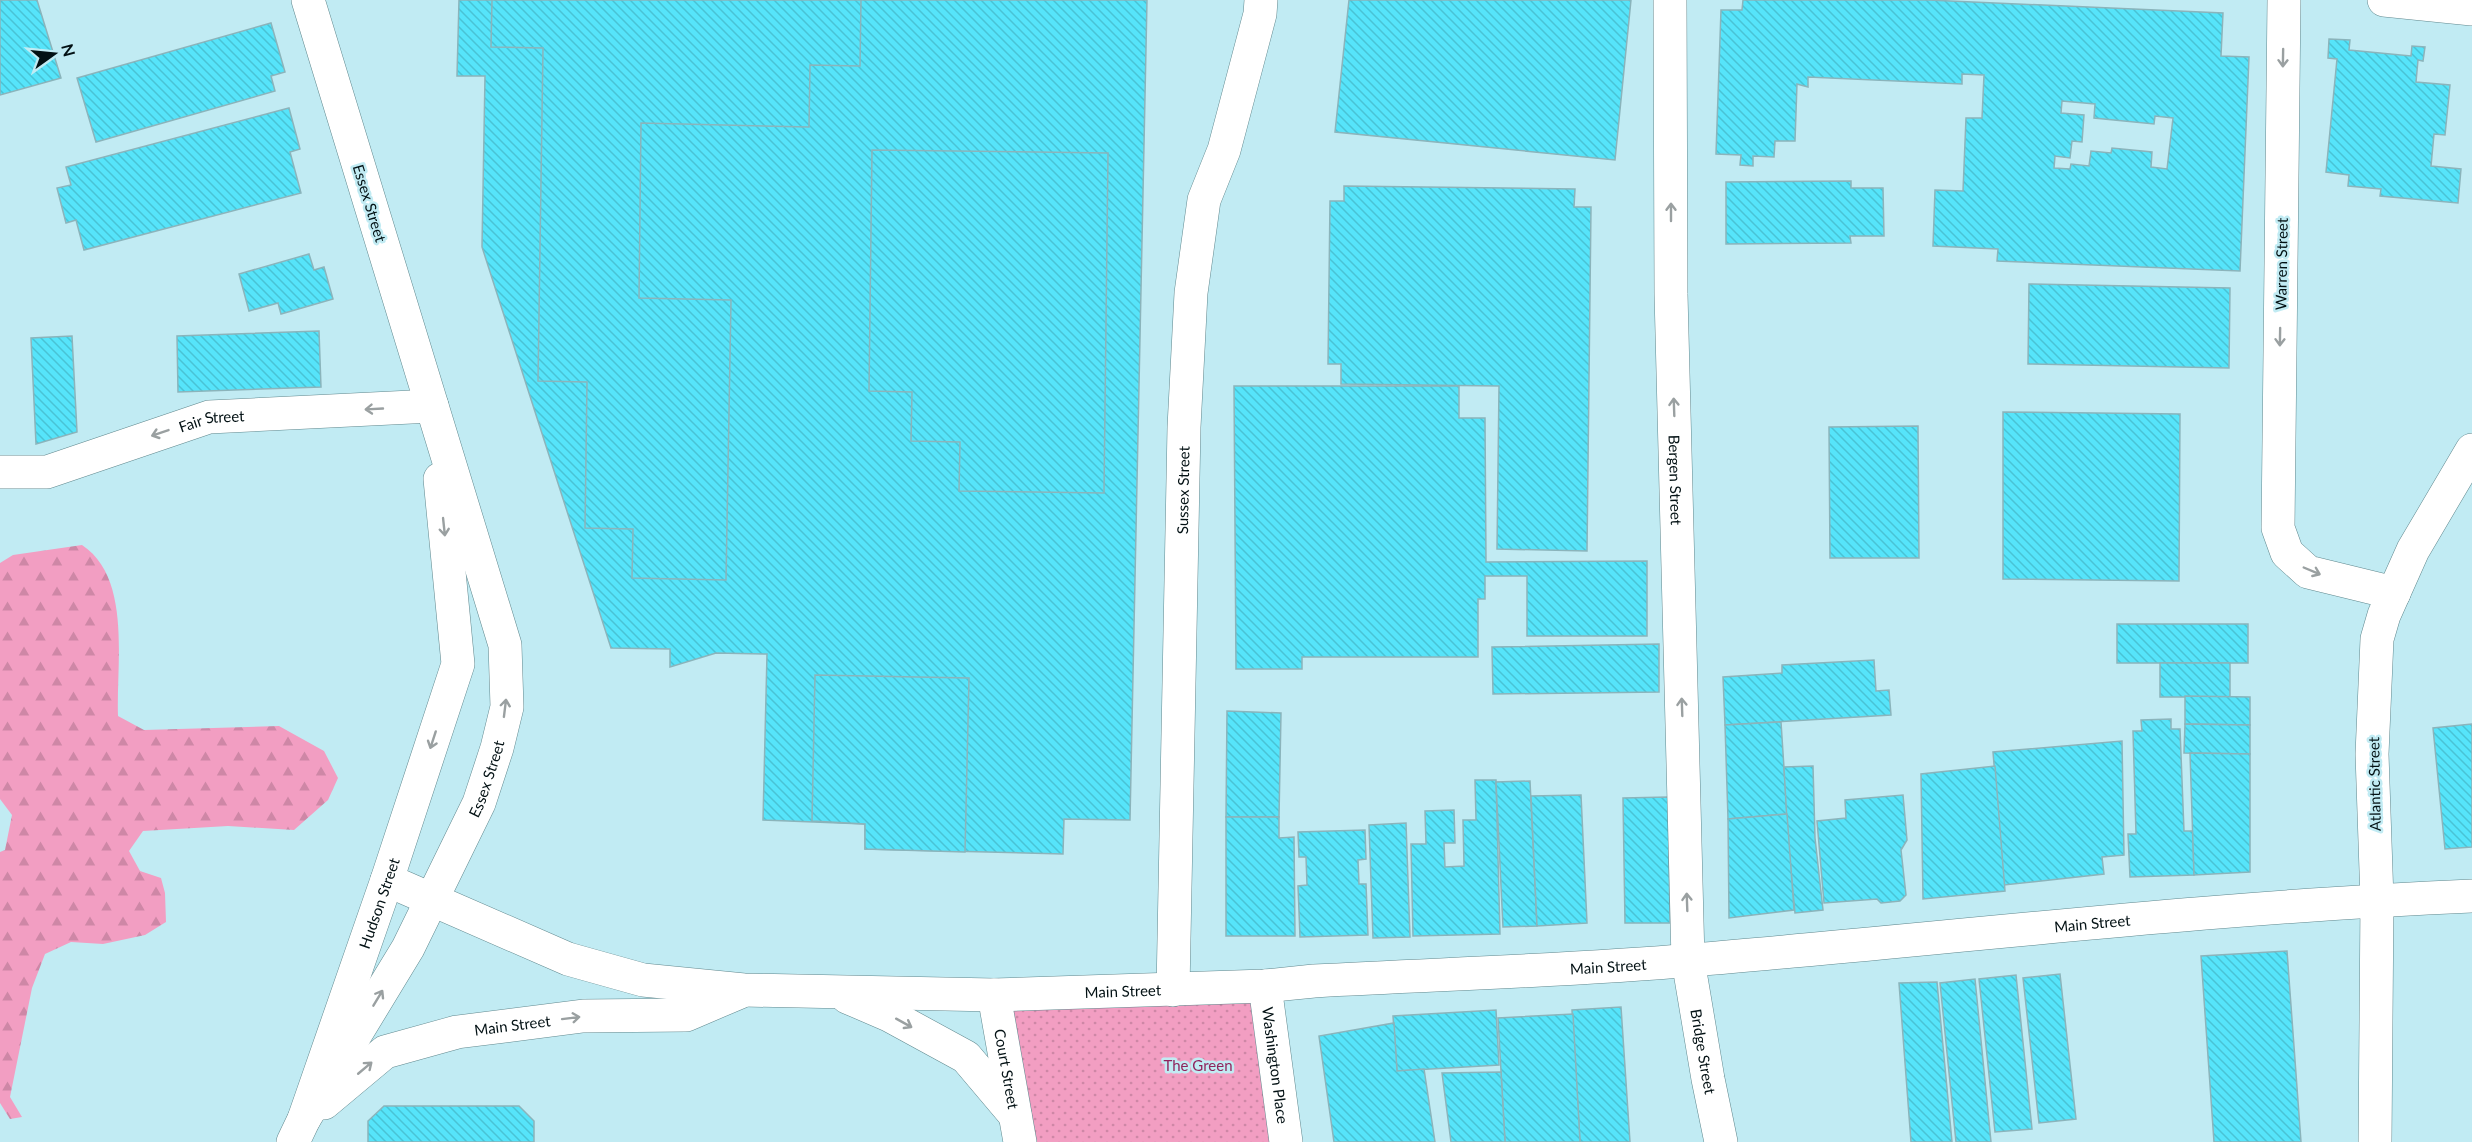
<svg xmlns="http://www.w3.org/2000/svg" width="2472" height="1142" font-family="Lato,sans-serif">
<defs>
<pattern id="forest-firs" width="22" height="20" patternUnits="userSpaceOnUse" patternTransform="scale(1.5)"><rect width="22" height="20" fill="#f29ec2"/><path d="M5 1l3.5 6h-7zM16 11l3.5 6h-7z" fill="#ce87a6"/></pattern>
<pattern id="park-dots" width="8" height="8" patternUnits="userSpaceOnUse" patternTransform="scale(1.5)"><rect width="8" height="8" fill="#f29ec2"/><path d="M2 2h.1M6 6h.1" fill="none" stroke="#ce87a6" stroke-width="1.8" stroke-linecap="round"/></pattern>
<pattern id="building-back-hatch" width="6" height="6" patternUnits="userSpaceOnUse" patternTransform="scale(1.5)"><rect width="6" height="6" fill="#56e4fa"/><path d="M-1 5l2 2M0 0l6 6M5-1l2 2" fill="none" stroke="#49c3d5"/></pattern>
</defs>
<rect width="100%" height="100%" fill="#c1ebf3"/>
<path fill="url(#forest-firs)" d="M 82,545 C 132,578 116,664 118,716 L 144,730 L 279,726 L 324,751 L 338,778 L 328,800 L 294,830 L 228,826 L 143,831 L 129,851 L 140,871 L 161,878 L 165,893 L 166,922 L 145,935 L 103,944 L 71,942 L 45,954 L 32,988 L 10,1097 L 22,1117 L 10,1119 L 0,1103 L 0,852 L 5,850 L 12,815 L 0,799 L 0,563 L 13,555 Z"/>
<polygon fill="url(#park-dots)" points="1265,986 1286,1142 1020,1142 994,995"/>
<g fill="url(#building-back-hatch)" stroke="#8bb4bb" stroke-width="1.5" fill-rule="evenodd">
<polygon points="0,0 37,0 61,78 0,95"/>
<polygon points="459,0 1147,0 1130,820 1064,819 1063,854 865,849 865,824 763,820 767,654 716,653 670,667 670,649 611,648 482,247 485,76 457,76"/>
<polygon points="492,0 861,0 860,66 810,65 809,127 641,123 639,298 731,300 726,580 632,578 633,529 585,528 587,382 538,381 543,48 491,47"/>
<polygon points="1349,0 1631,0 1615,160 1335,132"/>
<path d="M 1743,0 L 1928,0 L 2223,13 L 2221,56 L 2249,57 L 2240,271 L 1997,261 L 1998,249 L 1933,246 L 1935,190 L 1963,191 L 1966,118 L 1982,118 L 1984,75 L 1962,74 L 1962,84 L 1808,77 L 1808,87 L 1797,84 L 1795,141 L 1775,141 L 1774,157 L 1753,156 L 1753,166 L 1740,165 L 1741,155 L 1716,154 L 1721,10 L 1742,10 ZM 2062,101 L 2095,104 L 2094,118 L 2154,124 L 2155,116 L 2173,118 L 2167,169 L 2151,167 L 2152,152 L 2112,148 L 2111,153 L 2091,151 L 2089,166 L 2071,164 L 2070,169 L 2054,168 L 2055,156 L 2070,158 L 2072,141 L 2082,142 L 2084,115 L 2061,113 Z"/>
<polygon points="271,23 285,72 271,76 275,91 96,142 77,78"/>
<polygon points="2329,39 2350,40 2349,50 2411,56 2412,46 2425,47 2423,61 2418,60 2416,82 2450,85 2445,135 2434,134 2431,166 2461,169 2458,203 2380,196 2381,189 2348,186 2349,175 2326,172 2337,59 2328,58"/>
<polygon points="289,108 300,149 290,152 301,193 84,250 76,220 66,223 57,188 71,185 66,167"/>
<polygon points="872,150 1108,153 1104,493 959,491 960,442 911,441 912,392 869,391"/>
<polygon points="1851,181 1851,188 1883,188 1884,236 1850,236 1851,243 1726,244 1726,182"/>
<polygon points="1344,186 1575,189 1574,207 1591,207 1587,551 1497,549 1499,386 1341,384 1341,364 1328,364 1330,201 1344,201"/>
<polygon points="309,254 314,270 324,267 333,299 281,314 278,303 249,311 239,274"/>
<polygon points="2029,284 2230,288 2229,368 2028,364"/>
<polygon points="319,331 321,387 178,392 177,336"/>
<polygon points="72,336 77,432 36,444 31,338"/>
<polygon points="1234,386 1459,386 1459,418 1485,418 1486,562 1647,561 1647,636 1527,636 1527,576 1485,576 1485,599 1478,599 1478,657 1302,657 1302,669 1236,669"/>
<polygon points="2003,412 2180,414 2179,581 2003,579"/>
<polygon points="1918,426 1919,558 1830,558 1829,427"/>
<rect x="2117" y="624" width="131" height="39"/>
<polygon points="1659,644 1659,692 1493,694 1492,647"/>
<polygon points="1874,660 1876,691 1889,690 1891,715 1725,725 1723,677 1782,673 1782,665"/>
<rect x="2160" y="663" width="70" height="34"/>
<polygon points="815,675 969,678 965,852 865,849 865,824 812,821"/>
<polygon points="2185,696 2250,697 2250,725 2185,724"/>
<polygon points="1227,711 1281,713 1279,817 1226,817"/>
<polygon points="2171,719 2171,729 2180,729 2184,831 2193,831 2194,875 2130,877 2128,834 2136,834 2133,731 2142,731 2141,720"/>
<polygon points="1781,722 1787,814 1728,819 1725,725"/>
<polygon points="2185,724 2250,725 2250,754 2184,753"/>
<polygon points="2472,724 2472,847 2445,849 2433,728"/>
<polygon points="2122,741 2124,855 2102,857 2104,874 2004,885 1993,752"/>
<polygon points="2190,753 2250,754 2250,872 2194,875"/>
<polygon points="1813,766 1815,838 1823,910 1795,913 1788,840 1784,767"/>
<polygon points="1995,766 2005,891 1923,899 1921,774"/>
<polygon points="1475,780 1496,780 1500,934 1413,936 1411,844 1426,844 1425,811 1454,810 1455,843 1444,843 1445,867 1464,866 1463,820 1476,820"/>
<polygon points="1530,781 1537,926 1503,927 1496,782"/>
<polygon points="1581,795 1587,923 1537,926 1531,796"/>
<polygon points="1903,795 1907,840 1901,850 1906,895 1900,901 1881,903 1877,899 1824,903 1817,821 1846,818 1845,800"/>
<polygon points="1668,797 1670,923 1625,923 1623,798"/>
<polygon points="1787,814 1794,910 1729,918 1728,819"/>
<polygon points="1226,817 1279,817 1279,838 1294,837 1295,936 1226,936"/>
<polygon points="1406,823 1410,937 1373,938 1369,825"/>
<polygon points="1365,830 1366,859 1358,860 1359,884 1366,884 1368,935 1300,937 1298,886 1307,885 1306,857 1299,857 1298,832"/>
<polygon points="2287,951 2301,1142 2214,1142 2201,956"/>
<polygon points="2060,974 2076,1119 2039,1123 2023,978"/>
<polygon points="2016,975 2032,1129 1995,1132 1979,979"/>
<polygon points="1975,979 1991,1142 1956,1142 1940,983"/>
<polygon points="1937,982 1952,1142 1911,1142 1899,983"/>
<polygon points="1621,1007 1630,1142 1580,1142 1572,1010"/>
<polygon points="1496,1010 1499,1065 1397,1071 1393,1016"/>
<polygon points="1573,1014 1580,1142 1505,1142 1498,1018"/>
<polygon points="1394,1023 1397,1071 1424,1069 1435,1142 1334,1142 1319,1036"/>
<polygon points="1501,1072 1505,1142 1451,1142 1442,1073"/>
<polygon points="384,1106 519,1106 534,1121 534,1142 368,1142 368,1121"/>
</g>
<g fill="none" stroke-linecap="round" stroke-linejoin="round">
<g stroke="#60888e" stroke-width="34">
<g id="minor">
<path id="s1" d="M 1670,0 L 1671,294 L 1688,960 L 1708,1079 L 1721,1142"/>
<polyline points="2284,0 2278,528 2287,553 2308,572 2394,593"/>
<path id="s2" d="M 0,472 L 47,472 L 209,417 L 432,406"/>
<path id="s3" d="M 1265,986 L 1286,1142"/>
<path id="s4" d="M 1173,990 L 1184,427 L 1191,293 L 1204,200 L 1224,150 L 1260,14 L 1261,0"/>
</g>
</g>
<g stroke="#60888e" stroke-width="34">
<g id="tertiary">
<polyline points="2384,0 2472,9"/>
<path id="s5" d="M 994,995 L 1265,986 L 1314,981 C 1440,974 1567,971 1693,960 C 1952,938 2212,907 2472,896"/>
<polyline points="2375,1142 2377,900 2372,754 2377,639 2384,615 2413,550 2472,450"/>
</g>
</g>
<g stroke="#60888e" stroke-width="34">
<g id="secondary">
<path id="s6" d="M 387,880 L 568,959 L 643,980 L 744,990 L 994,995 L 1020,1142"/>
<polyline points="847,997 889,1015 966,1057 1015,1115"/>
<path id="s7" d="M 324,1103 L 385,1052 L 457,1032 L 583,1016 L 686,1015 L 740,992"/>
<path id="s8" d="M 304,1119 L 408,948 L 479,803 L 497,748 L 507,707 L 505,645 L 308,0"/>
<path id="s9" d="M 293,1142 L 304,1119 L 387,880 L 458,664 L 440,479"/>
</g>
</g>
<use href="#minor" stroke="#fff" stroke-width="33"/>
<use href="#tertiary" stroke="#fff" stroke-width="33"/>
<use href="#secondary" stroke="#fff" stroke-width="33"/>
</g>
<defs><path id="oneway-shaft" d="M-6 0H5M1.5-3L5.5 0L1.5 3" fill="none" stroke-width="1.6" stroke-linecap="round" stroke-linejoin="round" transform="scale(1.5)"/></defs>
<g stroke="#9aa0a1">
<use href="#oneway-shaft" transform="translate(2283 58) rotate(91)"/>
<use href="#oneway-shaft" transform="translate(1671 212) rotate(-90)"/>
<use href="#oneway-shaft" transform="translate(2280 337) rotate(91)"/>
<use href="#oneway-shaft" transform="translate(1674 407) rotate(-92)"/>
<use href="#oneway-shaft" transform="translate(374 409) rotate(177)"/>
<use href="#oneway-shaft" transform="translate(160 433) rotate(161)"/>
<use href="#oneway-shaft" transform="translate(444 527) rotate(84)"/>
<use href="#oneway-shaft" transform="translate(2312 571) rotate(23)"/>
<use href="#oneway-shaft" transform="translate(1682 707) rotate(-92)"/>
<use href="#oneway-shaft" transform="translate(505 708) rotate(-83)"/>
<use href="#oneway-shaft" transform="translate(433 740) rotate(108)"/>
<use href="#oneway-shaft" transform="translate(1687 902) rotate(-92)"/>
<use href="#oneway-shaft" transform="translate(378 998) rotate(-59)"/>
<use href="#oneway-shaft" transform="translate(571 1018) rotate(-7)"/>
<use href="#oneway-shaft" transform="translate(904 1023) rotate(29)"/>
<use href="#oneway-shaft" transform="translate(365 1068) rotate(-40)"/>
</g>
<g text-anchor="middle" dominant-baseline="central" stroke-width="5" stroke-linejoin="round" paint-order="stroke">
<g font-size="15" fill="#031114" stroke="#c1ebf3">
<text transform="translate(370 203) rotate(73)">Essex Street</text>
<text transform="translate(2281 264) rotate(-89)">Warren Street</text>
<text stroke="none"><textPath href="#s2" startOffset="220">Fair Street</textPath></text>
<text stroke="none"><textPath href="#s1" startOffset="480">Bergen Street</textPath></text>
<text stroke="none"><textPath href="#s4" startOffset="500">Sussex Street</textPath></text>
<text stroke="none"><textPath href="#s8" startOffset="387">Essex Street</textPath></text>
<text transform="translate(2374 784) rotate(-91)">Atlantic Street</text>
<text stroke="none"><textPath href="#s9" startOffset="254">Hudson Street</textPath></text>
<text stroke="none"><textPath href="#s5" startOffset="1101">Main Street</textPath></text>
<text stroke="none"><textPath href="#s5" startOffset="615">Main Street</textPath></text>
<text stroke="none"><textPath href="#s5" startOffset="129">Main Street</textPath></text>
<text stroke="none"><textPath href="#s7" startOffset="210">Main Street</textPath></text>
<text stroke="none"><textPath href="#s1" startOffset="1053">Bridge Street</textPath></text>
<text stroke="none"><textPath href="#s3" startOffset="80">Washington Place</textPath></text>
<text stroke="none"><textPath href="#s6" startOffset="702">Court Street</textPath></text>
</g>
<g font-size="15" fill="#90235c" stroke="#c1ebf3">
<text x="1198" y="1065">The Green</text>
</g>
</g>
<g transform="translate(54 54) rotate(75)" stroke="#c1ebf3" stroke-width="4.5" paint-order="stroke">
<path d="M0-4.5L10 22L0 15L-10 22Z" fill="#031114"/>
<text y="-9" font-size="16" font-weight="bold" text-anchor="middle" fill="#031114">N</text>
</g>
</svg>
